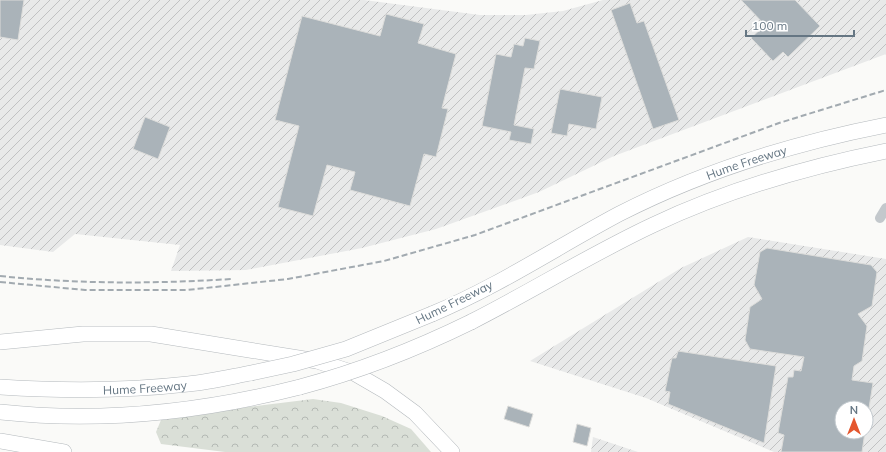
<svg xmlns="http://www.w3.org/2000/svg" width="886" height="452" font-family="Mulish,sans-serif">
<defs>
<pattern id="industrial-furrows" width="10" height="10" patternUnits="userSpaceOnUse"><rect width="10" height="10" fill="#e8e9e9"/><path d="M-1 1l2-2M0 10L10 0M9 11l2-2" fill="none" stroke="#c0c1c2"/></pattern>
<pattern id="forest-crowns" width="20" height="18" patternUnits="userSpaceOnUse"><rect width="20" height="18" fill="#dadfd7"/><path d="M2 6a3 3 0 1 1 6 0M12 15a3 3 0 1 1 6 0" fill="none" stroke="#b4b9b4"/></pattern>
</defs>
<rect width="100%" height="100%" fill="#fafaf8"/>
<g fill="url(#industrial-furrows)" fill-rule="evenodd">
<polygon points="0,0 364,0 480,15 526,15 563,11 603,0 886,0 886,54 614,156 539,192 436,229 362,248 246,270 171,271 180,245 75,234 53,252 0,245"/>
<path d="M 748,237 L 886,259 L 886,452 L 774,452 L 646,398 L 530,361 L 681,268 ZM 842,408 L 866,408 L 866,432 L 842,432 Z"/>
<polygon points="593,437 638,452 591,452"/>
</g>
<polygon fill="url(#forest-crowns)" points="313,399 341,403 382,416 411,429 431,452 225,452 161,444 156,432 161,420 239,408"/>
<g fill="#aab3b9" stroke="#dcdcda">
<polygon points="0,0 24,0 18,40 0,37"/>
<polygon points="741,0 795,0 820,26 788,57 783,52 773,61 751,38 765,25"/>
<polygon points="630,3 637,23 644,21 679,120 653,129 611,10"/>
<polygon points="386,14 424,24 418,43 456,54 442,108 448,109 436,157 424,154 410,206 350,190 355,172 327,165 313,216 278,207 299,126 275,120 302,16 380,36"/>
<polygon points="525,38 540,41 534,69 525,68 514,125 534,129 531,144 509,140 511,132 482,126 496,54 511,57 514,44 523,46"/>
<polygon points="560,89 602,97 596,129 569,124 567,136 551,133"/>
<polygon points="145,117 170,127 158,159 133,149"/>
<polygon points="767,248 871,265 877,272 872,306 858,314 867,326 862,361 854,366 852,380 873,383 869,408 842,408 842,432 865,432 862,452 781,452 784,435 778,433 788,377 793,377 794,370 801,371 804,357 750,349 745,340 750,307 762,299 754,285 760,252"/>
<polygon points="678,351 776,366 764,443 668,404 670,392 665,391 672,358 676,358"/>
<polygon points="508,406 533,414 529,427 504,419"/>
<polygon points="577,424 591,428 587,446 573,442"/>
</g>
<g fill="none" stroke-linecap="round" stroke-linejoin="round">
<g stroke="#b4b9bd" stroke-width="16">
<g id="highway">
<path id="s1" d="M 432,314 C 497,287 557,247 619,214 C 703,171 794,143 886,125"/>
<path d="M 471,322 C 532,291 591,254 653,225 C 727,190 806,167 886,151"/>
<polyline points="0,342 83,334 151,334 317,361 354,373 385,391 415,413 452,452"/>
<path id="s2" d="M 0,387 C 63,391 126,391 188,384 C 209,382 230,377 251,373"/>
<path d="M 0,412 C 101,423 202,412 300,387"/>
<polyline points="0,441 64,452"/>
</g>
</g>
<polyline stroke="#c3c8cc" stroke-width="10" points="880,218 886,208"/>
<use href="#highway" stroke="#fff" stroke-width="15"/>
<g stroke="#a2aab0" stroke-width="2" stroke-dasharray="6 3" stroke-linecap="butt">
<path d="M 0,276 C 77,284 153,284 231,279"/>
<polyline points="0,282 85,290 187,290 288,279 384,261 475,235 779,123 886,90"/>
</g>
<g stroke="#b4b9bd" stroke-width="16" stroke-linecap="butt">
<g id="highway-bridge">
<polyline points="251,373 293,364 346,349 432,314"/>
<path d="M 300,387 C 360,371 416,349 471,322"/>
</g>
</g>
<use href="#highway-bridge" stroke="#fff" stroke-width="15"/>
</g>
<g text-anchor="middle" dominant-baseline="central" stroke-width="4" stroke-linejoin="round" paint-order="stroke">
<g font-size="12" fill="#657683" stroke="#fff">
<text stroke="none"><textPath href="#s1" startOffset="350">Hume Freeway</textPath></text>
<text transform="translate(454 302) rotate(-26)">Hume Freeway</text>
<text stroke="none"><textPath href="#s2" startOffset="145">Hume Freeway</textPath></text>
</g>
</g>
<g transform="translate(854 420)"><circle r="19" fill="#ffffff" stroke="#c1c8cd"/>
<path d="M0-3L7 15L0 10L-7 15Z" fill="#e4572e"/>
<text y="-6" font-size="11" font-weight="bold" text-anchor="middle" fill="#657683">N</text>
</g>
<path d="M746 30v6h108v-6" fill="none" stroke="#657683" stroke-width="2"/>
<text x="752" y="30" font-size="12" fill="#657683" stroke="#ffffff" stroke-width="3" paint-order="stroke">100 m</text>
</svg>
